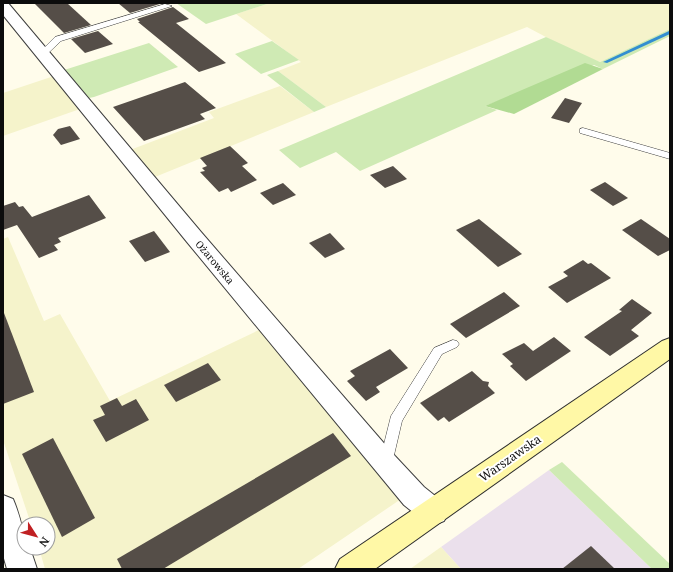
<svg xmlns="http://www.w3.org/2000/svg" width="673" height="572" font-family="'Noto Serif',serif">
<rect width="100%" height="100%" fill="#fffceb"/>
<polygon fill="#ebe0ec" points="549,470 652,569 461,569 441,547"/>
<g fill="#f5f3cb">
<polygon points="270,3 670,3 670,29 600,62 576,53 527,27 326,107 278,71 301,62 236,14"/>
<polygon points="54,76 80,109 3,136 3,93"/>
<polygon points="280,86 314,112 155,177 130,150 214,118 209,112"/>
<polygon points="8,237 44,321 60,314 110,401 261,329 404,497 298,569 45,569 39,548 48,548 48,524 31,524 3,440 3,239"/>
<polygon points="441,547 461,569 410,569"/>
</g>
<g fill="#cfeab4">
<polygon points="176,3 270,3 206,24"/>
<polygon points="670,29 670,36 603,69 594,65 485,106 497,110 360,171 336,152 300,168 279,150 546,37 600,62"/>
<polygon points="272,41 299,60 261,74 235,54"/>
<polygon points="149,43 178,67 94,97 84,99 61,71"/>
<polygon points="278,71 326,107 314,112 267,75"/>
<polygon points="562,462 670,564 670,569 652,569 549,470"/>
</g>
<polygon fill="#b1db93" points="585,63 603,69 514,114 485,106"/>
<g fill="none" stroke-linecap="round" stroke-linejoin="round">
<polygon fill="#338ed1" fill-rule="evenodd" points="669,31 670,31 670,34 607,63 603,62"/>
</g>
<g fill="#554e48">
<polygon points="34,3 67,3 91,25 64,33"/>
<polygon points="118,3 163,3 130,13"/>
<polygon points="173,7 189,19 176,23 226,63 199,72 138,22 140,22 137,19"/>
<polygon points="98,31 113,44 85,53 71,39"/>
<polygon points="185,82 216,108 200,114 205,119 144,141 113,107"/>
<polygon points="565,98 582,103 569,123 551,118"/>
<polygon points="70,126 80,139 61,145 53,135 58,129"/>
<polygon points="230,146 248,163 242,166 257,180 231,192 228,188 219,192 200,172 205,171 202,168 207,166 200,158"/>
<polygon points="393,166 407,179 385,188 370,175"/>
<polygon points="605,182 628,198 613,206 590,190"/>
<polygon points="283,183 296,195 273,205 260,193"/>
<polygon points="89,195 106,218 58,238 61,242 54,245 58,250 39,258 17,225 3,230 3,206 15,202 19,207 23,206 32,217"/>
<polygon points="479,219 522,254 498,267 456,230"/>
<polygon points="641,219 670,239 670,250 658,256 622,230"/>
<polygon points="154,231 170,252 145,262 129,241"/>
<polygon points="330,233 345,249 325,258 309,243"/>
<polygon points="583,260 588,264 591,263 611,278 567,303 548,287 568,276 563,272"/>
<polygon points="504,292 520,306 466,338 450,324"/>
<polygon points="632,299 652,313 631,330 639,336 610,356 584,337 622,311 619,310"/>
<polygon points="3,313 4,313 34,392 3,404"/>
<polygon points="554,337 571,351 526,381 510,366 513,364 502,354 524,343 533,351"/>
<polygon points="390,349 408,368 376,387 380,392 366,401 347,381 355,376 350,371"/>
<polygon points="208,363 221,380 176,402 164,385"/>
<polygon points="472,371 483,381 489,382 488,386 495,393 449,422 444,417 438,421 420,403"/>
<polygon points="117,398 122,406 136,399 149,420 106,442 93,420 105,415 100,406"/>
<polygon points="333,433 351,456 163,569 122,569 117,559"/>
<polygon points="53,438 95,518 62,537 22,454"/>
<polygon points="591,546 615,569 562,569"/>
</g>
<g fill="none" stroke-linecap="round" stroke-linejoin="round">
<g stroke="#3f3f3f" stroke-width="1">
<g id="lane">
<polygon points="165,4 172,6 61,41 45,56 38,54 55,37"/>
<polygon points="583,128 670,153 670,159 580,133 580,129"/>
<polygon points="453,340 457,341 459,344 457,347 442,354 402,421 391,468 386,470 381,468 379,464 391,416 434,348"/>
</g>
</g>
<g stroke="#3f3f3f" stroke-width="2">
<g id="street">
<polygon points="3,3 8,3 201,232 395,456 424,487 444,503 448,512 444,521 434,525 424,521 404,505 187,242 3,15"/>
<path d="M 3,495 L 13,499 C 20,516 24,530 24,548 L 30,548 L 37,569 L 7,569 L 3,555 Z"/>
</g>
</g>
<g stroke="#2e2e2e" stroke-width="2">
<polygon id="secondary" points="670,338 670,359 375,569 335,569 340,559 662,341"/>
</g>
<use href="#lane" fill="#fff" fill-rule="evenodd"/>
<use href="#street" fill="#fff" fill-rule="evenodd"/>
<use href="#secondary" fill="#fff8a6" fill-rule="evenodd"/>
</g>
<g text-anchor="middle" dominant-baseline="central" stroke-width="4" stroke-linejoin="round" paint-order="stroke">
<g font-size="10" fill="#0c0c0c" stroke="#fff">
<text transform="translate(215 262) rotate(50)">Ożarowska</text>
</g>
<g font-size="12" fill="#0c0c0c" stroke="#fff">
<text transform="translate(510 458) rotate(-35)">Warszawska</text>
</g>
</g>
<rect width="673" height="572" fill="none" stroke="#0c0c0c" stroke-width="8"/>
<g transform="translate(36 536) rotate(126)"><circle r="19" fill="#ffffff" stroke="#9e9e9e"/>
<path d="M0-3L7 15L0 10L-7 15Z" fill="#c02023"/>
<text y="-6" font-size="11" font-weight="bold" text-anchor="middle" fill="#0c0c0c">N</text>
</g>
</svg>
